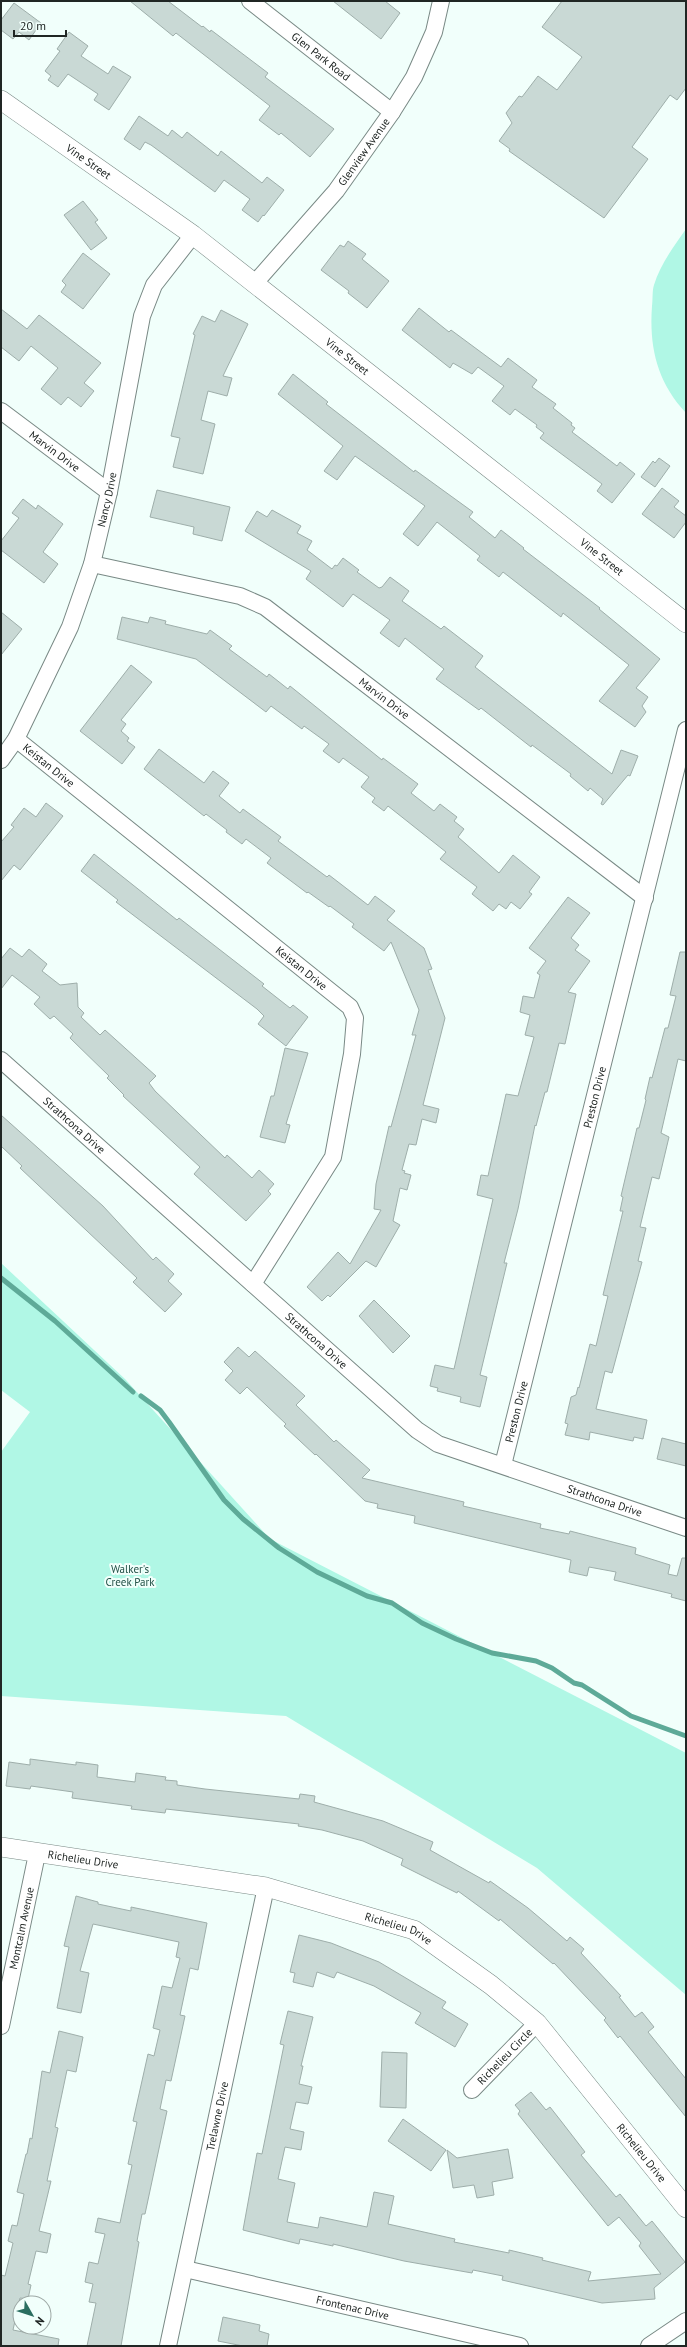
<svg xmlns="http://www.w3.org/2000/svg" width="687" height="2347" font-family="'PT Sans',sans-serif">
<rect width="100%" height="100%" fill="#f1fffb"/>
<g fill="#b0f7e5">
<path d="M 686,229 L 686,413 C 657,382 649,347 652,306 C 653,299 652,291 654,285 C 660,265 674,246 686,229 Z"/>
<polygon points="1,1263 125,1379 270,1539 686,1753 686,1995 537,1868 286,1716 1,1696 1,1452 30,1412 1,1390"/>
</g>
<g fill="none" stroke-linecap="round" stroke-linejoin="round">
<g stroke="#5eaa98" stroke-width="5">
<polyline points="1,1278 55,1321 133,1392"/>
<polyline points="141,1396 160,1410 169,1422 224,1500 243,1519 279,1548 317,1572 367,1596 392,1603 422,1623 456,1639 492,1653 536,1661 552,1668 574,1683 582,1685 631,1716 686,1736"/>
</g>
</g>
<g fill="#c9d9d5" stroke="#9eaeaa">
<polygon points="130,1 168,1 202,27 203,26 210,32 211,30 268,73 265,77 334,129 310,157 281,133 279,135 259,120 270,106 176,33 173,36"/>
<polygon points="333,1 385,1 400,13 381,39"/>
<polygon points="562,1 686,1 686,88 677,100 670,95 632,147 648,159 604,218 509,151 510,149 499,141 512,123 506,113 519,96 522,97 538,76 557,90 582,57 542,27"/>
<polygon points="14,3 41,23 29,40 19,32 13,39 1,30 1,20"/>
<polygon points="69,32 88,46 81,56 108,74 113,66 131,77 109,110 94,100 98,94 68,74 58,87 48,80 51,76 45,71 60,51 57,49"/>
<polygon points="139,116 168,136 172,130 182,138 187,132 218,156 221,151 262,183 267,177 284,190 264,216 263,215 258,222 242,210 250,199 224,180 215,192 151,145 145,142 140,150 124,139"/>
<polygon points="83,201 98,220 95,222 107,238 91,250 64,215"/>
<polygon points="348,241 366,254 362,259 389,281 367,308 348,293 349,291 321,270 340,245 344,247"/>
<polygon points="83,253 110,274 83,309 61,292 66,285 62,281"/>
<polygon points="419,308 449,332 451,330 501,367 508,358 537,380 532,387 556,404 553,408 572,423 571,425 575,428 572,432 617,466 620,462 635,474 612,503 597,491 602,484 540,438 544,433 536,427 537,425 515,409 510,415 492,401 504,386 478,367 472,374 453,363 450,368 402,330"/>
<polygon points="1,309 27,329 39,315 101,363 84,383 94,391 81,407 68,397 61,405 41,389 58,368 31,346 19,361 1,347"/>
<polygon points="221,310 248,324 223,376 232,378 227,396 208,391 201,420 215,424 203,474 173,467 180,438 171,436 195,335 193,334 202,316 215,322"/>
<polygon points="293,374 328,402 326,404 414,472 415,470 473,512 469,517 495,538 501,530 524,548 523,549 600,608 599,609 660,659 636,688 648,697 642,706 646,712 635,727 599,701 629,665 563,613 561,617 503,572 499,577 477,560 480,556 437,522 418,546 403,534 425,506 355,456 337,480 324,471 343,446 278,394"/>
<polygon points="659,458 670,466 655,487 641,477 653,461 655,463"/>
<polygon points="662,488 679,501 674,507 686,516 686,522 674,538 642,514"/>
<polygon points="157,490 230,507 222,541 193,534 194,527 150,517"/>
<polygon points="23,499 36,509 38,505 63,524 43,552 58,564 44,583 1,550 1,541 19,518 12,513"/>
<polygon points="272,510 301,526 297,533 312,541 307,550 332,569 335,565 337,566 343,558 359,570 357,572 379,588 382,587 390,577 409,591 402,601 441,629 444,626 483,656 475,667 612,774 621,750 638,756 630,776 628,775 603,805 601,804 603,799 590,788 588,791 570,776 571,774 532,745 531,747 481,708 479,710 436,679 444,669 405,638 399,647 380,633 390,620 353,594 343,607 306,579 311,571 245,531 257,511 267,517"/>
<polygon points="1,612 22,629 1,655"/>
<polygon points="122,617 148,623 150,617 166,621 165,624 207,634 210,630 232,646 229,649 267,677 269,674 288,689 290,686 382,760 383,758 418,784 411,793 434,811 440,804 457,817 454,821 464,829 458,837 499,873 513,855 540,877 529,892 532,894 520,909 511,902 506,909 499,904 493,911 472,894 477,887 440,859 446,852 388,806 384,811 372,802 375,798 361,787 369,777 343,758 339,763 323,751 329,744 304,726 302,729 271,706 266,712 196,659 117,639"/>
<polygon points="131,665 152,682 121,720 126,724 121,731 129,738 127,741 135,747 122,764 80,731"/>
<polygon points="159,749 204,783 213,771 229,783 219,796 240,813 243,809 281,837 278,841 327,877 329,875 368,905 375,896 395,911 387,920 424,948 432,969 428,970 445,1018 423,1105 439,1109 436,1123 422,1119 416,1145 409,1144 402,1170 405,1171 404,1173 411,1175 407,1190 400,1188 393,1221 400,1225 376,1267 366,1261 330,1297 328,1295 322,1301 307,1287 338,1252 350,1264 381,1210 374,1209 376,1184 389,1126 391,1127 416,1035 412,1035 419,1010 391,942 384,951 352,927 354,924 330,906 329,907 308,892 307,893 267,863 271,858 246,839 242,844 226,832 227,830 206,814 204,816 144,769"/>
<polygon points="46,803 63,816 20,870 14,865 1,881 1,842 14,827 11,825 24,808 36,817"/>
<polygon points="94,854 177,920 179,918 264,984 262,986 290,1008 293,1005 308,1017 286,1046 258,1024 264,1016 257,1009 116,902 118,900 81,871"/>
<polygon points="568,897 590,913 571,938 579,945 575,950 590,961 568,992 576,994 565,1044 559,1043 547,1092 545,1092 536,1126 535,1125 518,1209 504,1263 507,1263 480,1375 487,1377 480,1407 460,1402 461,1397 437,1391 438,1388 430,1386 435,1365 454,1369 493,1199 477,1195 481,1175 488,1176 506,1094 518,1096 534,1037 525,1035 530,1015 520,1012 523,996 534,998 540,975 537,973 546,961 529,948"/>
<polygon points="10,948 22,957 29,949 47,964 42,971 60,985 77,983 78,1007 84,1013 81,1017 100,1035 105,1030 156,1076 149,1083 155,1091 225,1158 227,1155 252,1178 259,1170 274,1184 268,1191 271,1194 246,1221 194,1174 200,1167 123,1096 124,1095 107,1078 109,1076 70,1038 73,1034 54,1016 50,1019 34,1004 40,997 12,975 1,989 1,959"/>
<polygon points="680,952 686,952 686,1061 678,1059 661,1133 669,1137 659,1179 652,1177 640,1227 646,1228 638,1261 642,1262 612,1373 605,1371 596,1409 647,1420 643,1439 634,1437 633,1441 590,1432 589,1440 565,1435 568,1424 565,1423 571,1397 576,1395 578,1387 579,1388 590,1344 596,1346 608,1296 603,1295 623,1211 620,1211 623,1197 621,1196 637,1128 639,1128 646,1100 645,1099 650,1077 652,1078 665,1028 668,1028 676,996 670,995"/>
<polygon points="285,1048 308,1053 286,1124 290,1125 285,1143 260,1137 271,1096 274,1096"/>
<polygon points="1,1115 103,1206 153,1260 156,1257 174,1274 168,1281 182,1294 165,1312 133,1282 137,1278 20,1168 22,1166 1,1146"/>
<polygon points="374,1300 410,1336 393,1353 359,1316"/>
<polygon points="238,1347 249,1357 255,1351 305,1396 296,1405 334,1442 336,1440 370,1470 362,1478 464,1502 463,1506 541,1524 540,1528 569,1534 570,1531 636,1548 635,1554 670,1565 668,1574 677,1576 682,1558 686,1558 686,1601 671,1597 672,1594 614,1580 616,1572 589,1567 587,1576 569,1572 571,1560 414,1523 415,1516 377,1508 378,1504 365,1501 316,1454 315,1455 284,1426 286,1424 247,1387 240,1394 225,1380 233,1371 224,1362"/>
<polygon points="662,1438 686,1444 686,1466 657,1459"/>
<polygon points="30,1759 76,1765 76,1762 98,1765 97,1777 135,1782 136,1773 166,1777 165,1780 177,1781 177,1785 205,1789 299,1799 300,1794 315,1796 314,1802 383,1821 433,1842 430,1850 489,1883 490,1881 528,1908 567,1941 570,1937 584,1949 581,1953 621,1996 619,1997 635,2017 642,2012 654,2027 648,2032 686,2079 686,2117 620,2036 618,2038 604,2020 606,2018 554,1963 553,1964 500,1919 499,1921 458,1891 457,1893 401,1865 403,1859 363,1841 322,1830 298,1826 299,1824 166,1809 165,1813 131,1809 132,1806 72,1798 73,1792 31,1786 30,1789 6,1786 9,1762 30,1765"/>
<polygon points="76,1896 98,1902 98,1904 131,1911 131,1907 207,1923 198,1970 190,1968 180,2015 185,2016 179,2044 171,2081 166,2080 160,2109 167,2111 145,2214 142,2214 137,2241 139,2242 121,2346 87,2346 96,2303 89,2302 93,2284 85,2282 89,2262 98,2264 105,2234 95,2232 98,2218 120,2223 132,2165 128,2164 137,2122 133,2121 148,2054 154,2056 160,2030 153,2028 162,1986 172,1988 180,1958 176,1957 179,1942 93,1924 80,1971 89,1973 81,2013 57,2008 69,1947 64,1946"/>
<polygon points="299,1935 331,1943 379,1962 446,2002 442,2008 468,2024 455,2047 415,2023 421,2013 374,1986 337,1972 334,1978 317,1972 313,1987 293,1982 295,1973 290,1972"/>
<polygon points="288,2011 313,2017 301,2066 303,2066 299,2084 312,2087 308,2104 296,2102 290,2129 304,2132 301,2150 285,2147 278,2179 295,2183 287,2222 318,2228 320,2217 367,2227 374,2192 394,2196 388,2224 455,2239 454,2242 509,2253 509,2250 543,2258 542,2260 591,2272 588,2281 661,2274 639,2246 641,2243 619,2217 608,2226 518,2114 520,2111 515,2105 531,2092 546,2110 550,2107 561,2121 585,2152 581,2155 616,2197 620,2194 646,2226 652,2221 685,2262 654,2288 655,2299 602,2303 502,2280 503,2276 473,2270 472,2273 404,2261 333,2244 333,2246 300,2239 299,2244 243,2230 257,2153 262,2154 284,2045 280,2044"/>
<polygon points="59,2031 83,2037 76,2072 67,2070 55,2127 58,2128 47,2181 51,2181 39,2231 51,2234 47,2253 36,2251 28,2284 31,2285 28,2299 20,2298 13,2330 59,2339 58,2346 1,2346 1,2275 5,2276 13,2243 8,2241 12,2225 17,2226 24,2194 17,2192 26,2154 27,2154 30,2138 32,2139 42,2071 50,2073"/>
<polygon points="382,2052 407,2053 406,2108 380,2107"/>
<polygon points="403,2119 446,2150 431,2171 388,2141"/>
<polygon points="508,2149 513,2178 492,2182 494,2195 477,2198 474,2185 453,2188 447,2150 457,2158"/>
<polygon points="223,2317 260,2325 259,2331 269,2334 267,2346 243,2346 218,2341"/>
</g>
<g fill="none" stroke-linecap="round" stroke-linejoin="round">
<g stroke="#798985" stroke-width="18">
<g id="minor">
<path id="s1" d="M 250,1 L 392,112"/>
<path id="s2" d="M 254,284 L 336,191 L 392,112 L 414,77 L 434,32 L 441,1"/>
<path id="s3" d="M 1,411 L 109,492"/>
<path id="s4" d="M 92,564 L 240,596 L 265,607 L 645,898"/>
<path id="s5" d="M 16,739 L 350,1007 L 355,1018 L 352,1054 L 333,1157 L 253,1284"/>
<path id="s6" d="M 1,760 L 16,739 L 70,627 L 92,564 L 109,492 L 142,316 L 154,285 L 193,235"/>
<path id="s7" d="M 1,1060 L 417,1430 L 438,1444 L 686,1528"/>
<path id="s8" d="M 503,1465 L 686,730"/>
<path id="s9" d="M 1,2026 L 37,1854"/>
<path id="s10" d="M 472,2090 L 537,2023"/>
<path id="s11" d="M 185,2269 L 520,2346"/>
<path id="s12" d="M 168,2346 L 266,1887"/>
<polyline points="649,2346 686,2321"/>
</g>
</g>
<g stroke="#798985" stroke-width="20">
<g id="tertiary">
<path id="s13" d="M 1,100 L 193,235 L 686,623"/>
<path id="s14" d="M 1,1847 L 266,1887 L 414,1930 L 491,1985 L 537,2023 L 686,2208"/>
</g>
</g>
<use href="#minor" stroke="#fff" stroke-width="16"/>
<use href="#tertiary" stroke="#fff" stroke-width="19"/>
</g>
<g text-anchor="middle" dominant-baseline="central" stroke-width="4" stroke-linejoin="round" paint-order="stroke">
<g font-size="11" fill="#202624" stroke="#f1fffb">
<text stroke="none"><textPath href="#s1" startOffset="90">Glen Park Road</textPath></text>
<text stroke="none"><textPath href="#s2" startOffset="172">Glenview Avenue</textPath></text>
<text stroke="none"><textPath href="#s13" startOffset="107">Vine Street</textPath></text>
<text stroke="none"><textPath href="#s13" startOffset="431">Vine Street</textPath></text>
<text stroke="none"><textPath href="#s3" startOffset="67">Marvin Drive</textPath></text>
<text stroke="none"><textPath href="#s6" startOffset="283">Nancy Drive</textPath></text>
<text stroke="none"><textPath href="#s13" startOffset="755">Vine Street</textPath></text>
<text stroke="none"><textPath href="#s4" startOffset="329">Marvin Drive</textPath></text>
<text stroke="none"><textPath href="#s5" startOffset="42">Keistan Drive</textPath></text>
<text stroke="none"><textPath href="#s5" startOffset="366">Keistan Drive</textPath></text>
<text stroke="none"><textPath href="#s8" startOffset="379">Preston Drive</textPath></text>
<text stroke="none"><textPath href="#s7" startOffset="98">Strathcona Drive</textPath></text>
<text stroke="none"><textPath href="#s7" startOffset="422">Strathcona Drive</textPath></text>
<text stroke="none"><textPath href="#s8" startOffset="55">Preston Drive</textPath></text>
<text stroke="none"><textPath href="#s7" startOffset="758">Strathcona Drive</textPath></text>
<text stroke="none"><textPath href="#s14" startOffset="83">Richelieu Drive</textPath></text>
<text stroke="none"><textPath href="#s9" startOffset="100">Montcalm Avenue</textPath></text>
<text stroke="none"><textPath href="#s14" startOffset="407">Richelieu Drive</textPath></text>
<text stroke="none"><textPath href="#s10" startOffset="47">Richelieu Circle</textPath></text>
<text stroke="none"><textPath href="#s12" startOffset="235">Trelawne Drive</textPath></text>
<text stroke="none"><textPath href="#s14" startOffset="743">Richelieu Drive</textPath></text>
<text stroke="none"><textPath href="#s11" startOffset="172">Frontenac Drive</textPath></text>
</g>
<g font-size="11" fill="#235147" stroke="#f1fffb">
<text x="130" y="1569">Walker's<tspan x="130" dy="13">Creek Park</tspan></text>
</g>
</g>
<rect width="687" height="2347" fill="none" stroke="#202624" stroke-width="4"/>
<g transform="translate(32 2315) rotate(129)"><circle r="19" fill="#f1fffb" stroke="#9da8a5"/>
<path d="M0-3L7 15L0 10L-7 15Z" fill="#2a6e60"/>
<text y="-6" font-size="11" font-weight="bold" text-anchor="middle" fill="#202624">N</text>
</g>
<path d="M14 30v6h52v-6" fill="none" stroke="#202624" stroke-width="2"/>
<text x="20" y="30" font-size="12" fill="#202624" stroke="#f1fffb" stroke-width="3" paint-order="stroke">20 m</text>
</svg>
